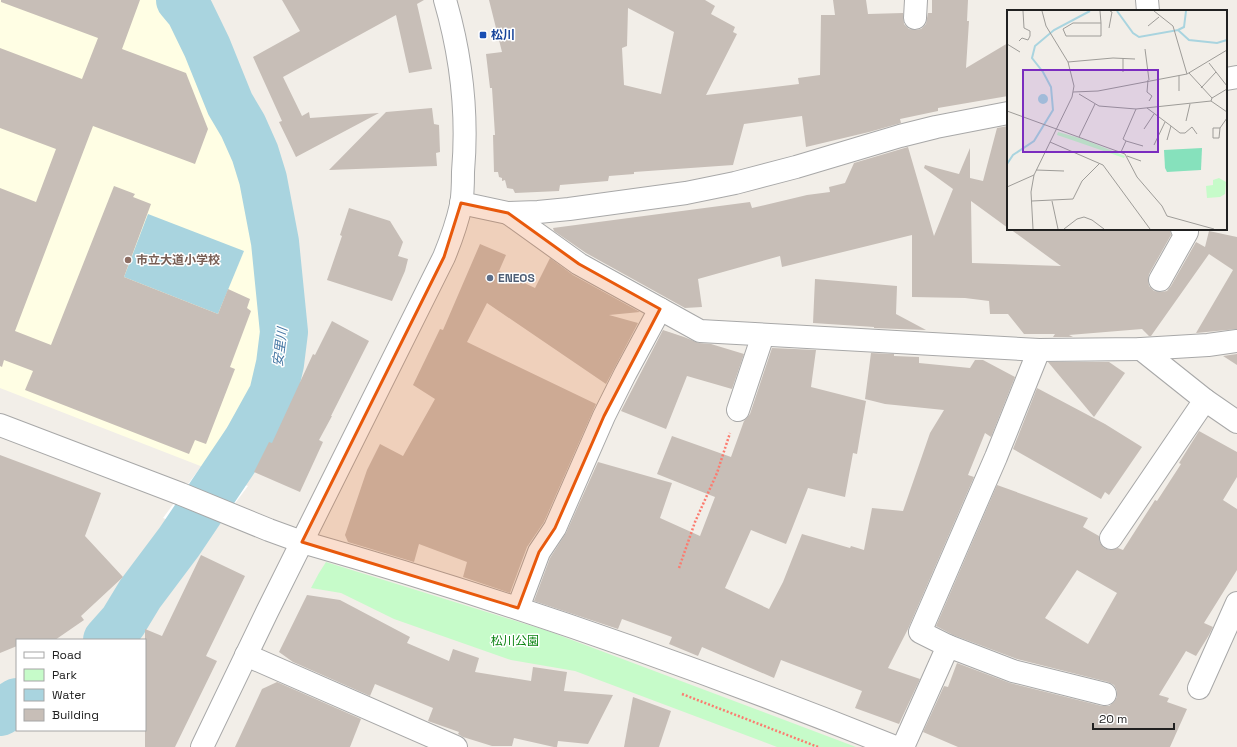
<svg xmlns="http://www.w3.org/2000/svg" width="1237" height="747" font-family="'Space Grotesk','Noto Sans JP',sans-serif">
<rect width="100%" height="100%" fill="#f2eee8"/>
<polygon fill="#fffee4" points="0,0 158,0 191,45 231,127 249,221 262,300 260,373 203,467 0,388"/>
<polygon fill="#c6fbc9" points="326,562 548,631 856,747 777,747 575,671 511,660 394,619 341,593 311,588 319,573"/>
<polygon fill="#a9d4df" points="148,214 244,251 218,314 124,277"/>
<polygon fill="#fff" points="200,468 248,486 210,537 163,518"/>
<g fill="none" stroke-linecap="round" stroke-linejoin="round">
<g stroke="#a9d4df" stroke-width="48">
<polyline points="107,640 123,622 140,594 179,542 247,441 273,394 280,364 284,332 275,242 263,179 255,153 243,126 230,104 207,47 190,12 180,0"/>
<polyline points="0,712 17,702"/>
</g>
</g>
<g fill="#c7beb7" fill-rule="evenodd">
<polygon points="1,0 140,0 122,49 186,73 208,129 195,164 93,126 15,331 51,345 114,186 135,194 133,197 151,204 124,277 218,314 228,289 250,299 247,308 251,311 230,367 235,369 206,444 195,440 189,454 25,390 33,371 4,360 2,367 0,366 0,188 36,202 56,149 0,128 0,48 82,79 98,38 1,2"/>
<polygon points="282,0 424,0 417,4 432,69 409,73 396,15 283,77 302,116 309,112 310,118 379,113 296,157 279,122 282,121 253,57 300,31"/>
<path d="M 489,0 L 705,0 L 715,6 L 711,14 L 735,27 L 733,32 L 737,34 L 706,95 L 799,84 L 798,78 L 820,75 L 821,15 L 835,15 L 833,0 L 866,0 L 868,14 L 903,13 L 904,24 L 909,29 L 915,30 L 921,29 L 926,24 L 928,13 L 932,13 L 932,0 L 968,0 L 967,21 L 969,21 L 966,68 L 1008,43 L 1008,96 L 938,108 L 938,111 L 900,119 L 901,123 L 869,132 L 806,147 L 802,116 L 744,124 L 733,165 L 634,172 L 634,174 L 609,176 L 608,181 L 560,185 L 559,191 L 515,193 L 513,189 L 507,188 L 505,180 L 502,181 L 502,178 L 499,177 L 498,172 L 494,172 L 493,135 L 495,135 L 492,88 L 490,88 L 486,54 L 502,52 ZM 628,8 L 674,32 L 661,94 L 624,85 L 622,48 L 627,46 Z"/>
<polygon points="432,108 434,124 439,125 440,152 436,153 437,166 329,170 386,112"/>
<polygon points="1008,126 1008,228 971,201 972,263 1061,266 1010,229 1170,229 1171,235 1149,274 1148,280 1149,286 1154,291 1161,292 1167,291 1171,286 1196,242 1205,247 1209,231 1237,237 1237,329 1196,333 1233,270 1209,254 1151,336 1149,336 1142,329 1069,335 1073,337 1053,337 1055,334 1024,334 1008,314 990,314 989,301 965,298 912,297 912,235 782,267 780,256 698,279 702,307 685,308 586,253 554,231 553,228 750,202 752,208 807,195 830,192 829,187 845,183 854,163 908,147 934,236 953,189 924,168 925,165 959,174 970,148 970,178 983,181 997,128"/>
<polygon points="349,208 390,221 403,242 398,256 408,259 405,271 392,301 327,280 342,236 340,235"/>
<polygon points="480,244 506,255 499,271 535,288 550,258 573,275 640,312 609,315 638,323 606,384 487,303 467,342 596,404 544,522 527,547 510,593 463,577 467,562 419,544 414,562 348,542 345,535 367,470 380,444 403,456 435,399 413,385 440,329 443,330"/>
<polygon points="815,279 897,286 896,314 926,330 874,328 874,327 813,323"/>
<polygon points="332,321 369,341 331,416 332,416 319,440 323,442 300,492 254,472 269,442 272,443 313,354 315,355"/>
<polygon points="663,330 684,337 699,343 711,344 744,354 732,389 687,376 666,429 621,411"/>
<polygon points="772,348 816,350 811,387 866,401 857,454 853,453 845,497 808,488 786,544 751,530 725,588 769,609 783,582 802,534 850,548 851,546 864,550 872,508 903,511 930,433 944,410 885,404 865,399 871,353 894,354 894,356 919,357 919,363 970,368 975,360 983,360 1015,377 991,437 985,433 968,475 974,477 908,629 888,668 920,679 899,724 855,708 862,691 781,660 774,678 702,647 698,656 669,644 672,637 622,619 618,629 534,601 550,558 566,533 598,462 672,483 660,518 700,536 715,497 657,474 672,436 731,457 744,421 750,414"/>
<polygon points="1237,354 1237,365 1223,356"/>
<polygon points="1048,362 1109,362 1125,373 1094,417"/>
<polygon points="1037,388 1105,424 1142,447 1109,495 1105,492 1101,499 1013,449"/>
<path d="M 1199,431 L 1237,452 L 1237,477 L 1223,500 L 1237,509 L 1237,570 L 1204,623 L 1213,627 L 1209,635 L 1196,656 L 1186,651 L 1159,695 L 1169,698 L 1167,702 L 1187,709 L 1170,747 L 958,747 L 923,732 L 944,686 L 948,687 L 957,663 L 1010,683 L 1102,706 L 1109,706 L 1114,702 L 1117,697 L 1117,691 L 1114,685 L 1108,682 L 1017,659 L 953,635 L 936,626 L 997,485 L 1088,518 L 1083,527 L 1099,536 L 1100,543 L 1104,548 L 1110,550 L 1118,548 L 1123,550 L 1155,500 L 1157,501 L 1181,464 L 1179,463 ZM 1077,570 L 1117,593 L 1088,644 L 1045,618 Z"/>
<polygon points="0,455 101,493 85,536 123,577 81,616 84,620 55,640 17,640 17,646 0,653"/>
<polygon points="201,555 245,576 206,656 217,661 175,747 145,747 145,629 162,636"/>
<polygon points="307,595 340,600 410,637 407,643 449,661 453,649 479,658 475,672 531,681 533,667 567,672 564,691 613,695 588,744 558,741 557,747 554,747 514,738 512,746 492,746 463,737 458,734 459,732 428,721 433,708 375,684 370,696 293,662 279,652"/>
<polygon points="277,682 361,719 350,747 235,747 262,689"/>
<polygon points="633,697 671,711 659,747 624,747"/>
</g>
<g fill="none" stroke-linecap="round" stroke-linejoin="round">
<g stroke="#a8a8a8" stroke-width="24">
<g id="minor">
<polyline points="1147,0 1148,11"/>
<polyline points="915,18 916,0"/>
<polyline points="1226,79 1237,77"/>
<polyline points="461,203 508,213 538,212 569,209 686,193 735,183 796,167 900,136 936,127 1008,113"/>
<polyline points="508,213 579,264 700,331 1039,350 1141,349 1208,345 1237,341"/>
<polyline points="1160,280 1187,232 1182,229"/>
<polyline points="1141,349 1205,400 1237,422"/>
<polyline points="738,410 763,335"/>
<polyline points="1111,538 1205,400"/>
<path d="M 302,542 C 503,599 701,669 895,747"/>
<polyline points="518,608 539,552 555,528 604,416 625,374 660,309"/>
<polyline points="948,646 920,632 996,457 1039,350"/>
<polyline points="246,655 456,747"/>
<polyline points="1199,688 1237,603"/>
<polyline points="903,747 948,646 1013,671 1105,694"/>
</g>
</g>
<g stroke="#a8a8a8" stroke-width="24">
<g id="tertiary">
<polyline points="0,425 181,494 269,530 302,542"/>
<path d="M 202,747 L 267,612 L 444,257 C 451,240 457,223 461,205 C 463,194 463,183 463,172 C 468,114 461,55 445,0"/>
</g>
</g>
<g stroke="#fc7b6f" stroke-width="2.5" stroke-dasharray="2 2" stroke-linecap="butt">
<polyline points="679,568 695,522 717,473 730,433"/>
<polyline points="682,694 818,747"/>
</g>
<use href="#minor" stroke="#fff" stroke-width="22"/>
<use href="#tertiary" stroke="#fff" stroke-width="22"/>
</g>
<path fill="#e8590c" fill-opacity="0.2" stroke="#e8590c" stroke-width="3" stroke-linejoin="round" d="M 461,203 L 508,213 L 579,264 L 660,309 L 604,416 L 555,528 L 539,552 L 518,608 L 302,542 L 444,257 Z"/>
<rect fill="#1a4fb4" stroke="#fff" stroke-width="1.5" x="479" y="31" width="8" height="8" rx="2"/>
<circle fill="#8d6e63" stroke="#fff" stroke-width="1.5" cx="128" cy="260" r="4"/>
<circle fill="#5c6f8a" stroke="#fff" stroke-width="1.5" cx="490" cy="278" r="4"/>
<g text-anchor="middle" dominant-baseline="central" stroke-width="3" stroke-linejoin="round" paint-order="stroke">
<g font-size="12" font-weight="bold" fill="#164399" stroke="#fff" text-anchor="start">
<text x="491" y="35">松川</text>
</g>
<g font-size="12" font-weight="bold" fill="#785e54" stroke="#fff" text-anchor="start">
<text x="136" y="260">市立大道小学校</text>
</g>
<g font-size="12" font-weight="bold" fill="#4e5e75" stroke="#fff" text-anchor="start">
<text x="498" y="278">ENEOS</text>
</g>
<g font-size="12" fill="#0b8412" stroke="#fff">
<text x="515" y="641">松川公園</text>
</g>
<g font-size="13" font-style="italic" fill="#4577a4" stroke="#fff">
<text transform="translate(280 347) rotate(-83)">安里川</text>
</g>
</g>
<g transform="translate(1007 10)">
<rect width="220" height="220" fill="#f2eee8"/>
<path d="M 51,122 L 76,129 L 118,146 L 117,148 L 59,128 L 50,125 ZM 212,168 L 219,172 L 218,184 L 213,187 L 200,188 L 199,176 L 206,175 L 206,170 Z" fill="#c6fbc9"/>
<path d="M 195,138 L 194,160 L 160,162 L 158,158 L 157,140 Z" fill="#86e1bc"/>
<path d="M31 89a5 5 0 1 1 10 0a5 5 0 1 1-10 0Z" fill="#a9d4df"/>
<path fill="none" stroke="#a9d4df" stroke-width="2" d="M 110,1 L 126,23 L 132,27 L 171,20 L 182,30 L 210,33 L 220,30M 171,20 L 177,17 L 179,1M 0,154 L 6,145 L 27,131 L 46,100 L 44,77 L 36,62 L 25,48 L 28,36 L 47,20 L 83,1"/>
<path fill="none" stroke="#9e9c98" stroke-width="1" d="M 93,1 L 94,13 L 94,26 L 59,26 L 56,19 L 66,13 L 94,13M 147,1 L 166,16 L 180,64M 141,16 L 152,7M 102,18 L 105,2 L 103,1M 12,31 L 15,28 L 21,30 L 23,26 L 23,21 L 17,18 L 16,1M 0,34 L 13,42M 138,39 L 142,70M 61,52 L 106,48 L 128,49M 202,53 L 220,76M 116,62 L 116,48M 182,63 L 205,88 L 204,91 L 220,102M 172,66 L 172,81M 141,70 L 140,82 L 145,86 L 142,91M 194,78 L 209,62M 66,82 L 91,81 L 180,64 L 220,40M 72,84 L 92,96 L 129,99 L 204,91M 205,88 L 220,79M 140,98 L 164,116 L 160,130M 0,101 L 118,144 L 130,167 L 155,196 L 160,206 L 207,219M 179,111 L 183,94M 164,116 L 173,123 L 178,123 L 185,117 L 190,124M 213,118 L 206,118 L 206,128 L 212,128 L 213,118 L 220,108M 137,119 L 147,104M 72,127 L 88,94M 119,131 L 116,129 L 129,99M 43,132 L 96,155 L 143,219M 147,135 L 158,112M 114,142 L 119,131 L 136,136M 120,146 L 134,151M 29,160 L 57,161M 0,177 L 27,165M 25,191 L 66,189 L 75,171 L 93,153M 45,191 L 51,219M 26,219 L 24,182 L 27,165 L 65,87 L 67,76 L 61,52 L 39,16 L 35,1M 57,219 L 70,209 L 77,207 L 85,210 L 97,219"/>
<path fill="#7b2cbf" fill-opacity="0.15" stroke="#7b2cbf" stroke-width="2" d="M 16,60 L 151,60 L 151,142 L 16,142 Z"/>
<rect width="220" height="220" fill="none" stroke="#212121" stroke-width="2"/>
</g>
<rect x="16" y="639" width="130" height="92" fill="#ffffff" stroke="#a6a6a6"/>
<rect x="24" y="652" width="20" height="6" fill="#ffffff" stroke="#a6a6a6"/>
<text x="52" y="659" font-size="12" fill="#212121">Road</text>
<rect x="24" y="669" width="20" height="12" fill="#c6fbc9" stroke="#a6a6a6"/>
<text x="52" y="679" font-size="12" fill="#212121">Park</text>
<rect x="24" y="689" width="20" height="12" fill="#a9d4df" stroke="#a6a6a6"/>
<text x="52" y="699" font-size="12" fill="#212121">Water</text>
<rect x="24" y="709" width="20" height="12" fill="#c7beb7" stroke="#a6a6a6"/>
<text x="52" y="719" font-size="12" fill="#212121">Building</text>
<path d="M1093 723v6h81v-6" fill="none" stroke="#212121" stroke-width="2"/>
<text x="1099" y="723" font-size="12" fill="#212121" stroke="#ffffff" stroke-width="3" paint-order="stroke">20 m</text>
</svg>
